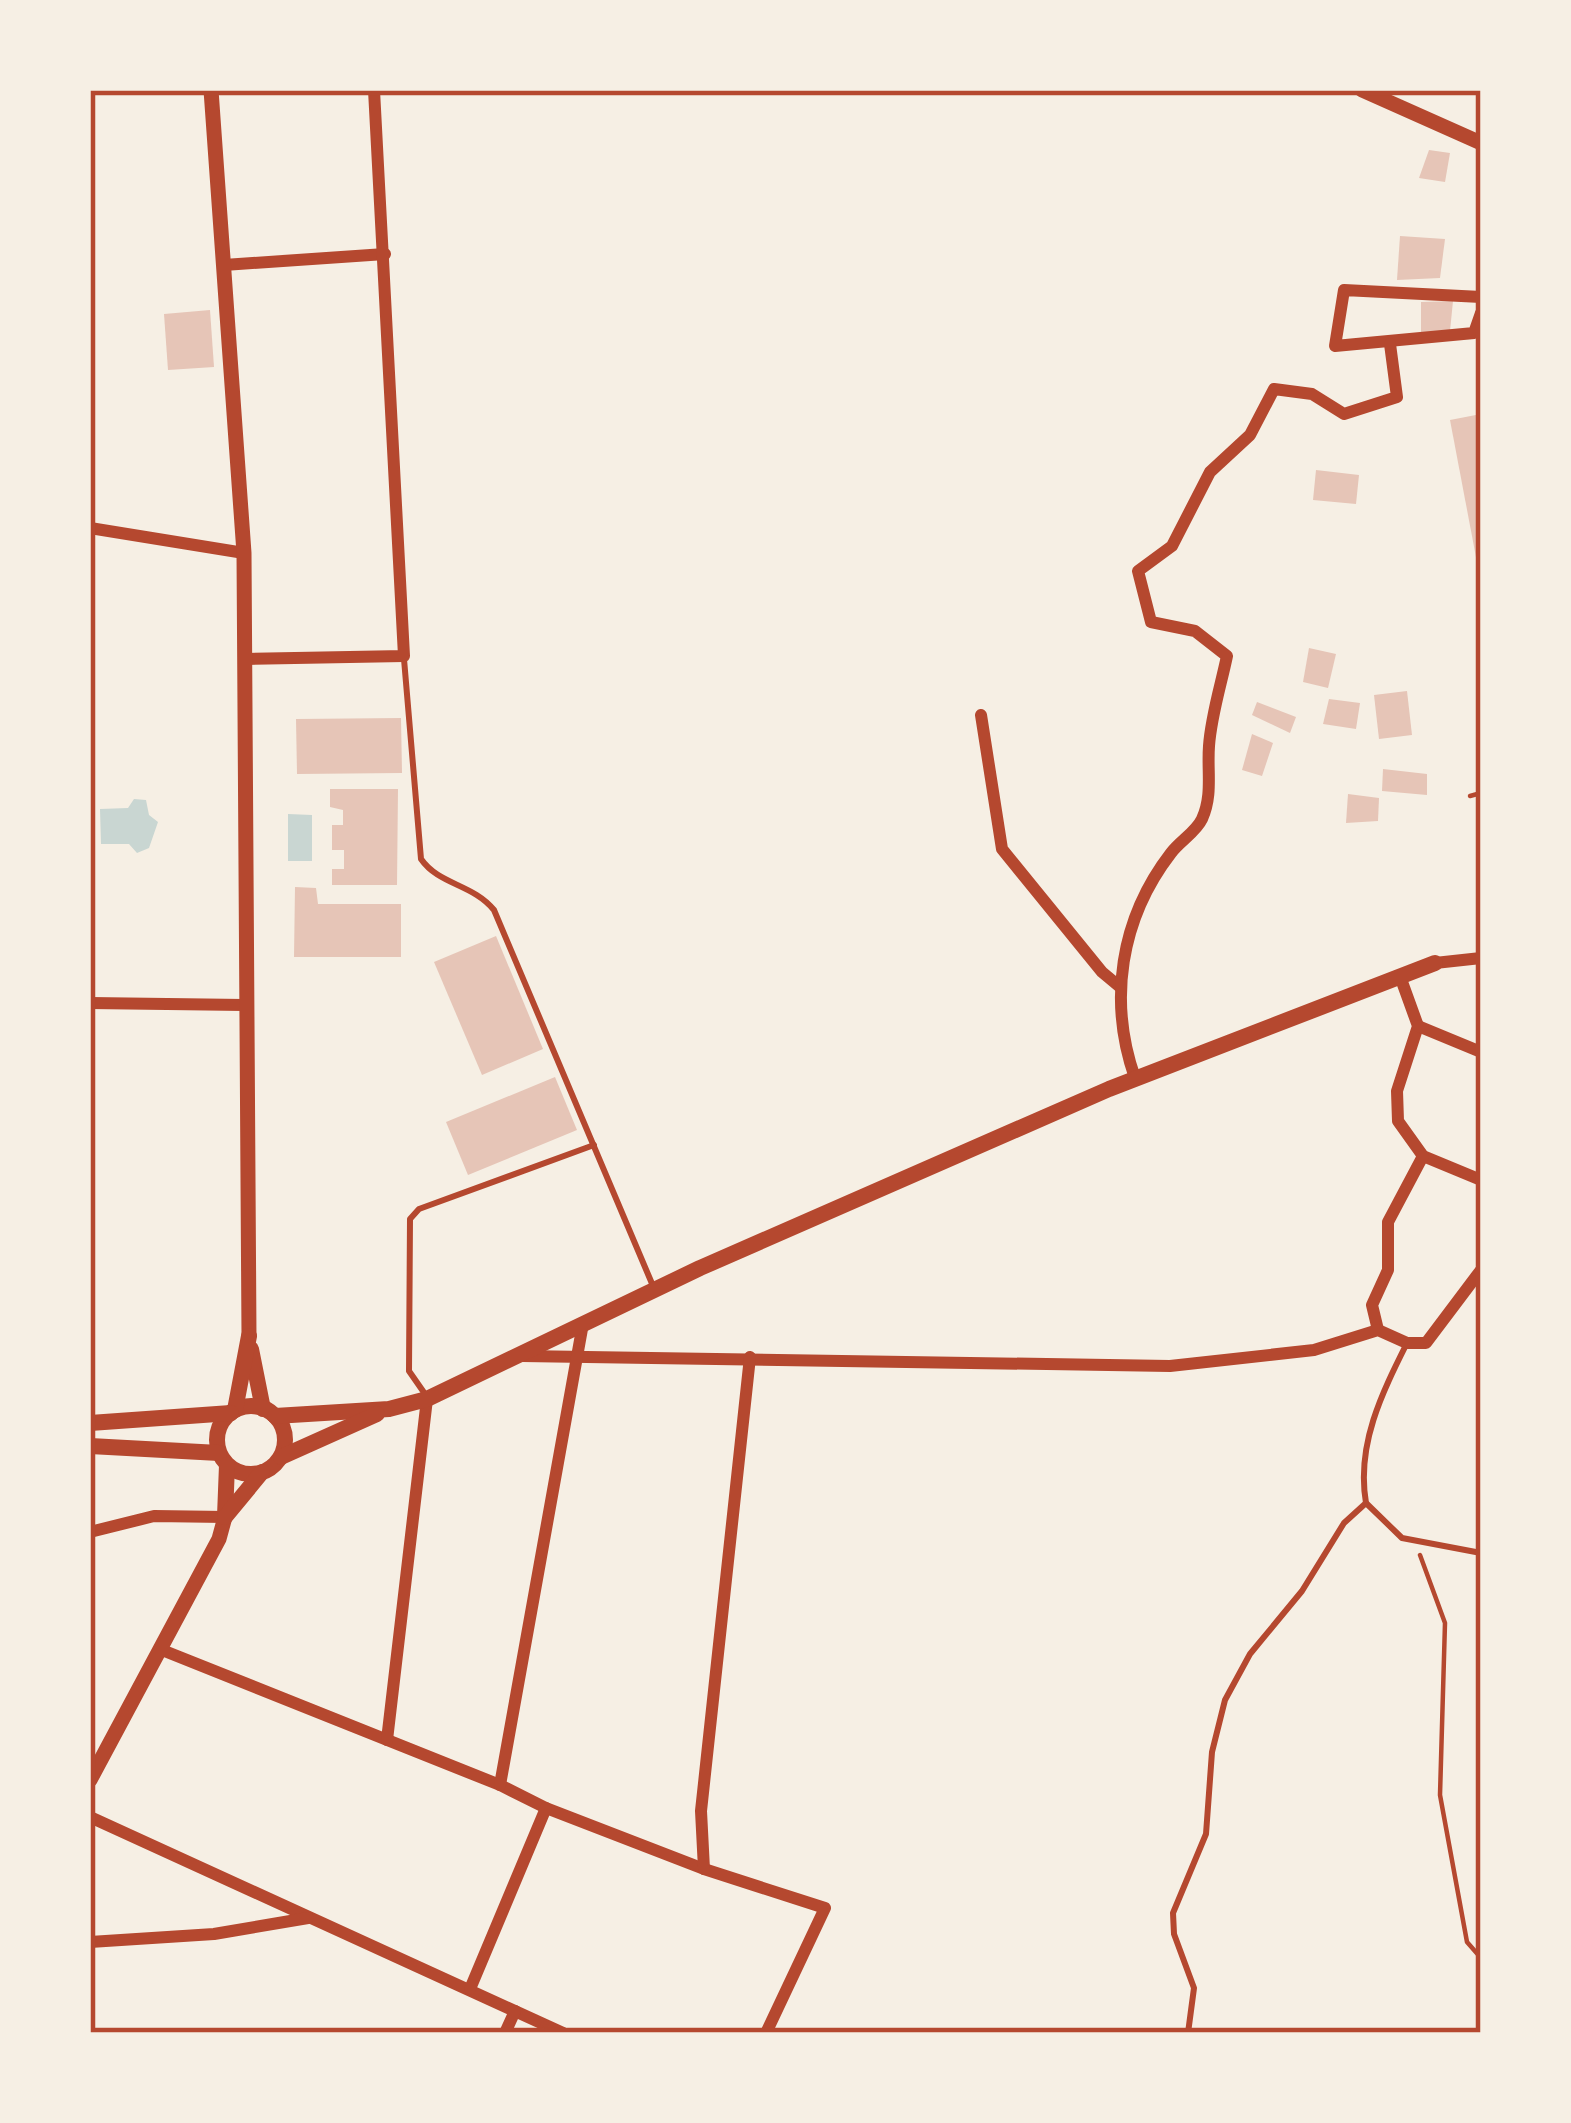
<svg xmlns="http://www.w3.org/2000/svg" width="1571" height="2123" font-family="'Playfair Display',serif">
<rect width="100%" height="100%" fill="#f6efe4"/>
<g fill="#c9d6d2">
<polygon points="134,799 146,800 149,815 158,822 149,848 137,853 129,844 101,844 100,809 128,808"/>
<polygon points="288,814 312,815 312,861 288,861"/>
</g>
<g fill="#e6c5b7">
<polygon points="1429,150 1450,153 1445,182 1419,178"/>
<polygon points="1400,236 1445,239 1440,278 1397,280"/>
<polygon points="1453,301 1450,331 1421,333 1421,302"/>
<polygon points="210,310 214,367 168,370 164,314"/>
<polygon points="1481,414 1481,573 1479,573 1450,420"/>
<polygon points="1316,470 1359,475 1356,504 1313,500"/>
<polygon points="1309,648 1336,654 1328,688 1303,682"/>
<polygon points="1407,691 1412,735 1379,739 1374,695"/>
<polygon points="1329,699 1360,703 1356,729 1323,724"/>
<polygon points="1257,702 1296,717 1290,733 1252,715"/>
<polygon points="401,718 402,773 297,774 296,719"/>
<polygon points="1252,734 1273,743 1262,776 1242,770"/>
<polygon points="1383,769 1427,774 1427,795 1382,791"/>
<polygon points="330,789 398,789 397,885 332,885 332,869 344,869 344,850 332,850 332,825 343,825 343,810 330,807"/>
<polygon points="1348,794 1379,798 1378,821 1346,823"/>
<polygon points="295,887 316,888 318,904 401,904 401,957 294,957"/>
<polygon points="496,936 543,1049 482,1075 434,962"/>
<polygon points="555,1077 577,1130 468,1175 446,1122"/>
</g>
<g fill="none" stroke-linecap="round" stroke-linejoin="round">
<g stroke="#b5482f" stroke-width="4.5">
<polyline points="1470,796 1481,793"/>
<polyline points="1420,1555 1445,1623 1440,1795 1467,1942 1481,1958"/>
</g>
<g stroke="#b5482f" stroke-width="6">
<path d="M 404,659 L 421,859 C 439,885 473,884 494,910 L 653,1286"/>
<path d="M 1407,1343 C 1382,1393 1356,1445 1366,1503 L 1402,1538 L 1481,1553"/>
<polyline points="425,1394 409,1371 410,1219 419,1209 594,1145"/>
<polyline points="1188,2033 1194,1988 1174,1934 1173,1913 1206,1834 1212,1752 1225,1700 1250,1654 1302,1591 1344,1523 1366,1503"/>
</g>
<g stroke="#b5482f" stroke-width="12">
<polyline points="224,265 385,254"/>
<polyline points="1481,297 1344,290 1335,346 1474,333 1481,313"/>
<polyline points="90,528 244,553"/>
<polyline points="246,659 404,656 374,90"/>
<polyline points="981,715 1002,849 1102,972 1120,987"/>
<polyline points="1435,963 1481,958"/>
<polyline points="1401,979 1418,1026 1397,1091 1398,1121 1423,1156 1481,1180"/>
<polyline points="90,1003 244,1005"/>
<polyline points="1418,1026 1481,1052"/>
<path d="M 1135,1078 C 1108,1001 1120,919 1171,853 C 1180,841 1196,832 1202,819 C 1213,795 1207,771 1209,746 C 1211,716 1221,685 1227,656 L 1195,631 L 1151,622 L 1138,571 L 1172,546 L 1210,472 L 1250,435 L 1274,389 L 1312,394 L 1344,414 L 1397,397 L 1390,344"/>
<polyline points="1378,1330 1372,1305 1388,1270 1388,1222 1423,1156"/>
<polyline points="522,1356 1170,1366 1314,1350 1378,1330 1407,1343 1426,1343 1481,1270"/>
<polyline points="90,1532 154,1516 225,1517"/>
<polyline points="162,1650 500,1785 546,1808 704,1869 825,1908 766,2033"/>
<polyline points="387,1740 427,1399"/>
<polyline points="500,1785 582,1329"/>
<polyline points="90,1817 563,2033"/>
<polyline points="704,1869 701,1811 750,1357"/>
<polyline points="90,1942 214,1934 308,1918"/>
<polyline points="470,1989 546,1808"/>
<polyline points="505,2033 515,2011"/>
</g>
<g stroke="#b5482f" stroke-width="15">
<polyline points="211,90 244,553 249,1336"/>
<polyline points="1362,90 1481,143"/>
<polyline points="90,1780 219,1539 225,1517"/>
</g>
<g stroke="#b5482f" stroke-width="16">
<polyline points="251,1349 263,1409"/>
<circle cx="251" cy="1440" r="34"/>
<polyline points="235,1410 249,1336"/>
<polyline points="275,1416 389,1409 427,1399 700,1268 1109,1089 1435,963"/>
<polyline points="90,1423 231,1413"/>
<polyline points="90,1446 219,1453"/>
<polyline points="281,1457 377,1414"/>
<polyline points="225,1516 227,1465"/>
<polyline points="225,1517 262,1472"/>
</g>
</g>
<rect width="1571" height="2123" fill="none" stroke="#f6efe4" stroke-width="186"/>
<rect x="93" y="93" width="1385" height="1937" fill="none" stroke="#b5482f" stroke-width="4.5"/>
</svg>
